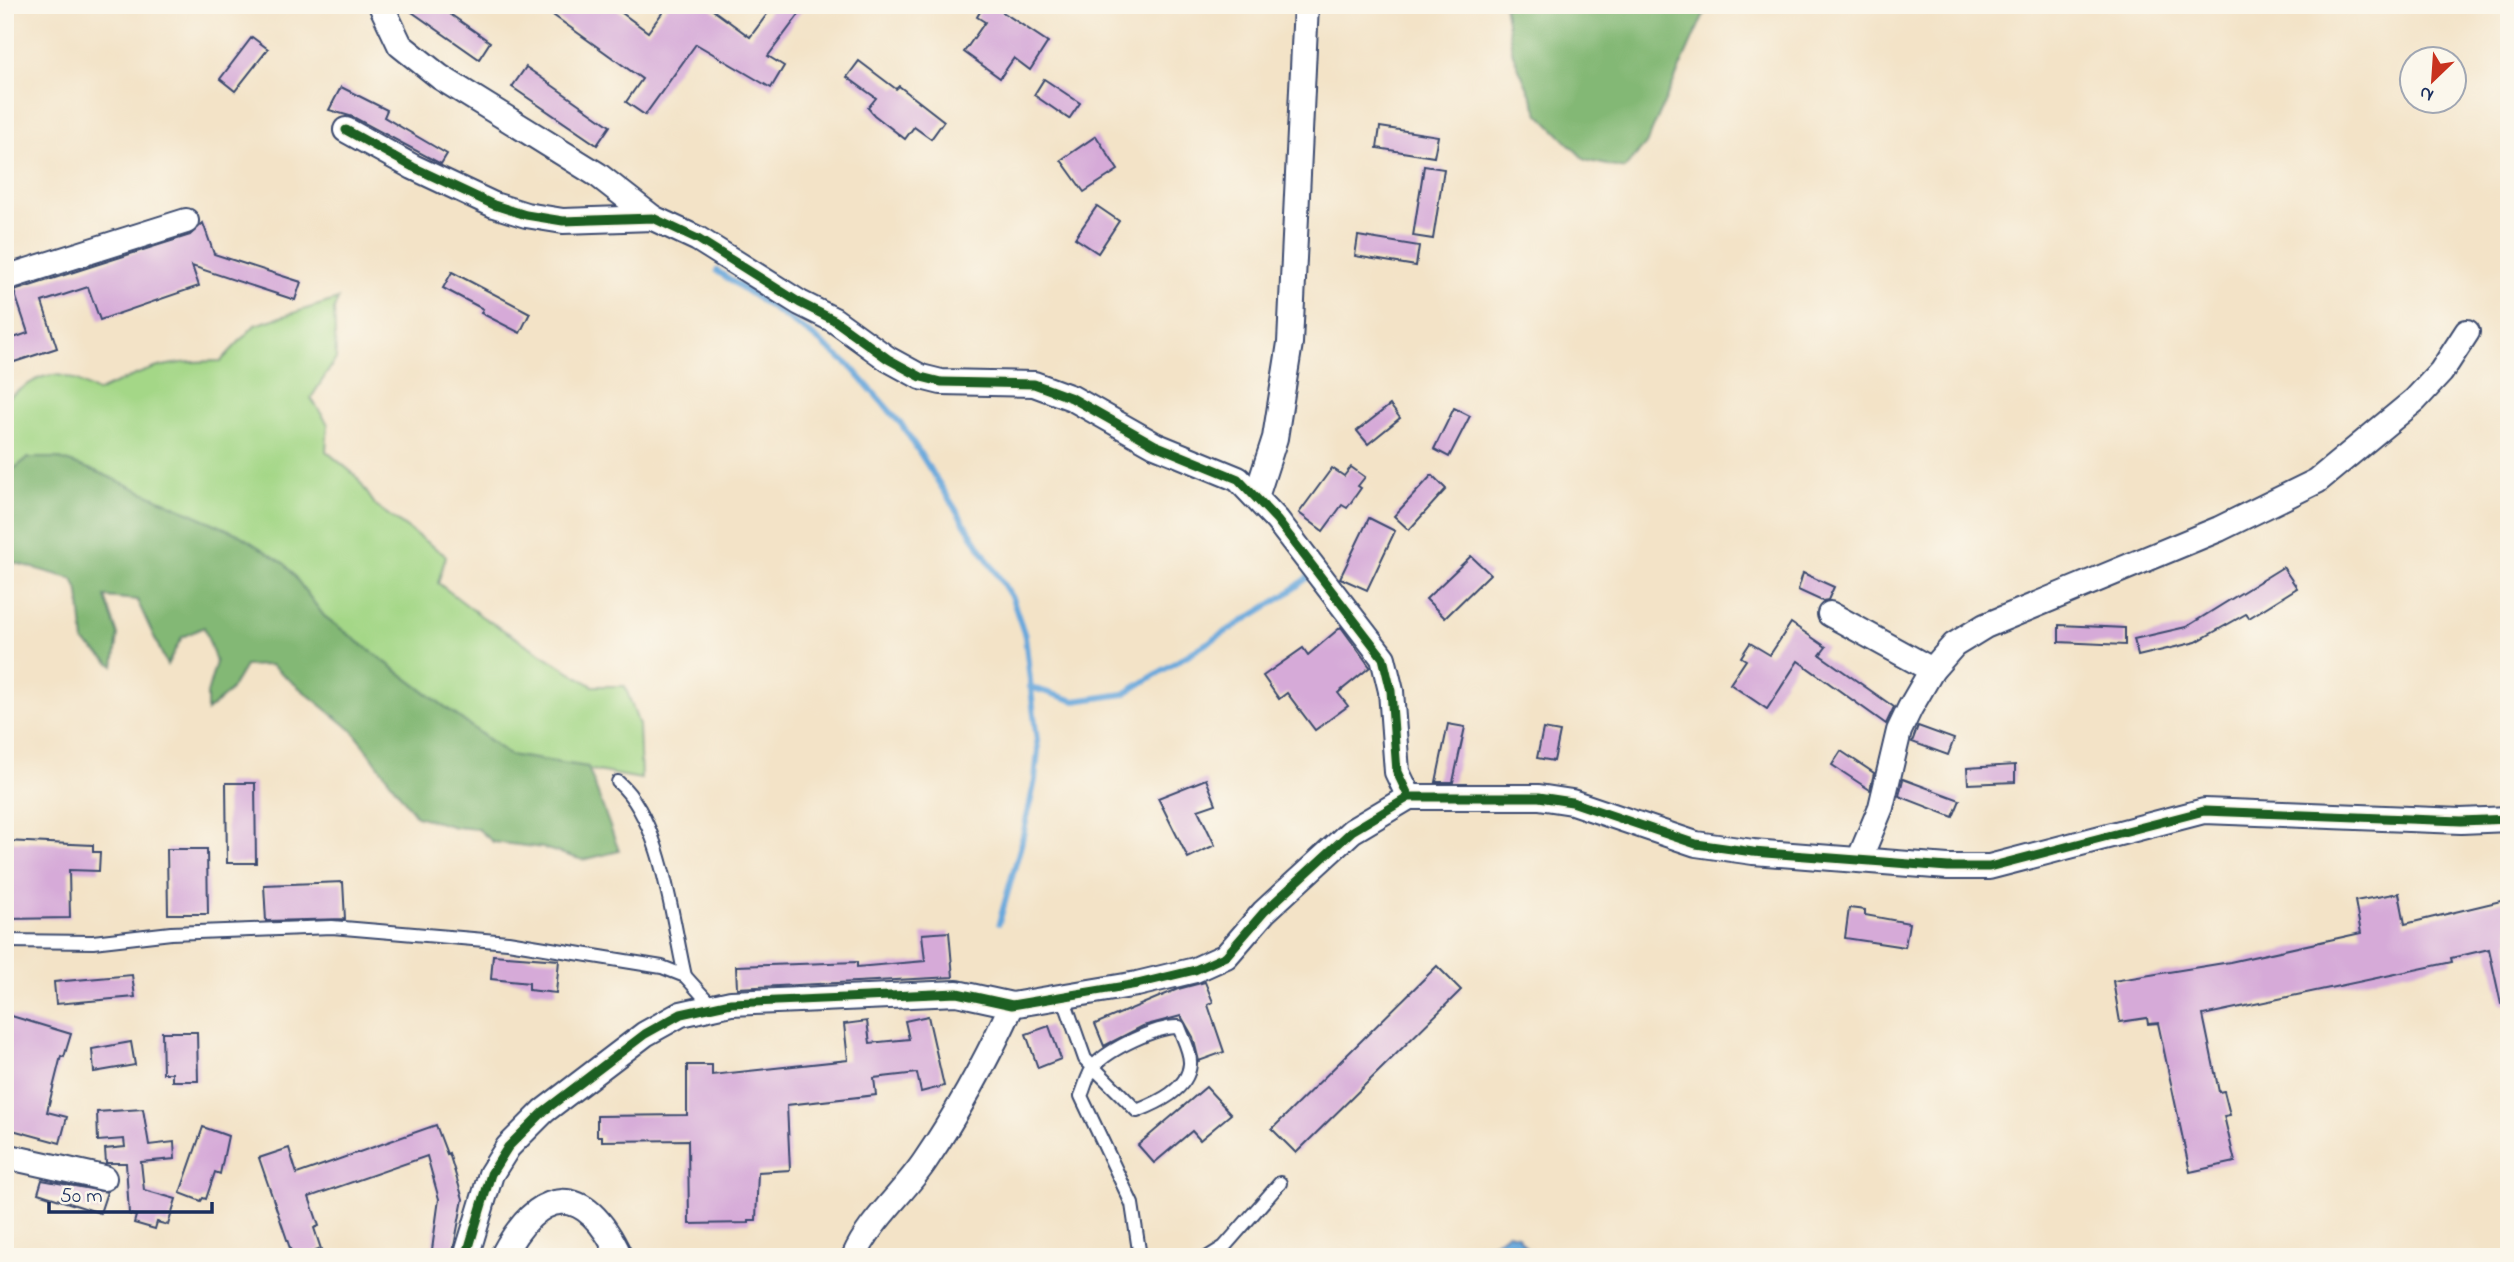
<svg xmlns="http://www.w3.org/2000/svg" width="2514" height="1262" font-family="'Indie Flower',sans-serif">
<rect width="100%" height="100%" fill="#fbf7ec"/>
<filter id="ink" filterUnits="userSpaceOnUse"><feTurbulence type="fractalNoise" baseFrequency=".0143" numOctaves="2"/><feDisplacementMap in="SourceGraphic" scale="14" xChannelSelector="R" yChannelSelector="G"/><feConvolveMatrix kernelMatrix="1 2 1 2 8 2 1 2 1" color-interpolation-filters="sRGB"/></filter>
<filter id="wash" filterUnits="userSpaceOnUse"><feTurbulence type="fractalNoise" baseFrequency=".00686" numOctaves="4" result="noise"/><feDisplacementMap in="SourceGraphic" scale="28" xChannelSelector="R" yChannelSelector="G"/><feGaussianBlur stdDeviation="1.57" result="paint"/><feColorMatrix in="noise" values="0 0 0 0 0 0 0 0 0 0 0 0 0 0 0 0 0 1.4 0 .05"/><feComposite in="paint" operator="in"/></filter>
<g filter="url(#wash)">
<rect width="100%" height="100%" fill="#f3e3c7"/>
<path fill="#a4d787" stroke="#608372" stroke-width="2" d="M 338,299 L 334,309 L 336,359 L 311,398 L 328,424 L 326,451 L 355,475 L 376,506 L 446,556 L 438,583 L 481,616 L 593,686 L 625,686 L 639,725 L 641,779 L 509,755 L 324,616 L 285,564 L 28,458 L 5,476 L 5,399 C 47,372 53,365 97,392 C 148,368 164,361 221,361 L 255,325 Z"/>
<g fill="#83b874" stroke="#4f7469" stroke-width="2">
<polygon points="1504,5 1708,5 1646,144 1624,169 1585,160 1539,114 1513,55"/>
<polygon points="28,458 57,458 98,472 238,534 285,564 324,616 509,755 588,767 619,851 583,860 543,848 493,842 478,829 455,827 416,816 353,731 271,665 245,666 230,691 207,711 207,694 216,662 204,627 182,637 167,665 137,600 105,597 118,635 114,666 84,642 79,593 73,579 5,560 5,476"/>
</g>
<polygon fill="#68a7db" stroke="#426b9c" stroke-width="2" points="1507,1233 1517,1235 1528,1250 1528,1257 1472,1257"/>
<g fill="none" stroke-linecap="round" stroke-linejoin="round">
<g stroke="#68a7db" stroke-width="6">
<polyline points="717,271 809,333 850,366 902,425 1012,598 1025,636 1038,750 1035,780 1021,845 999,923"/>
<polyline points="1030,687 1075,701 1124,694 1284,596 1307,578"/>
</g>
</g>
<g id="blocks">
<g fill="#d6aad8">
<polygon points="402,5 437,5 490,42 479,59"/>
<polygon points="539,5 611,5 648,32 668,5 706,5 750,37 774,5 806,5 768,56 784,66 771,88 696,44 645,115 626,102 642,79"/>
<polygon points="984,5 992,5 1048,42 1030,70 1014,58 1000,78 964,52 985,22 977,17"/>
<polygon points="252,37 268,49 235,91 220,79"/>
<polygon points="859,61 896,89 899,86 944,121 931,139 914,127 905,139 874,115 868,108 876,98 847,77"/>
<polygon points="526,67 610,126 597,145 512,87"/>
<polygon points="1044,79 1080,103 1069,119 1034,95"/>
<polygon points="341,87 387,110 384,117 447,154 441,164 353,117 329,110"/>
<polygon points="1380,127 1438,136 1434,157 1377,148"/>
<polygon points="1096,136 1118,170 1084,192 1061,160"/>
<polygon points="1424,166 1444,169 1433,239 1413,236"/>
<polygon points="1097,206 1119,221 1098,253 1075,238"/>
<polygon points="203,223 214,254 301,282 295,300 192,266 199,286 100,320 88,287 42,302 57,348 5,365 5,341 28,333 14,291 190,235"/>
<polygon points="1358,236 1419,246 1416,266 1355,256"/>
<polygon points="452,272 530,313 520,333 481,313 483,309 443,288"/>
<polygon points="1390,405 1400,418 1368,444 1357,431"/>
<polygon points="1454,408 1470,416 1449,457 1434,449"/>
<polygon points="1351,467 1365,477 1358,486 1361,488 1347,508 1342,505 1323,531 1299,513 1332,468 1344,476"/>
<polygon points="1432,475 1446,489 1409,530 1394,516"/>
<polygon points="1369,518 1395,531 1367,590 1340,578"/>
<polygon points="1471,556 1490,574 1445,618 1426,599"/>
<polygon points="2283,567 2297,588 2249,618 2246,614 2196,642 2138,656 2134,639 2186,627"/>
<polygon points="1803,573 1834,587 1828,600 1822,601 1798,590"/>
<polygon points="1791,623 1826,647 1820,655 1894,707 1886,724 1798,661 1767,709 1730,684 1746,660 1741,657 1750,643 1770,655"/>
<polygon points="2059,625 2125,628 2125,645 2059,642"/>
<polygon points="1341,627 1370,667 1338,693 1348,706 1315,730 1287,693 1279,699 1263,676 1303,648 1308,655"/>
<polygon points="1448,724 1465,727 1453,782 1436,782"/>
<polygon points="1918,726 1954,739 1948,755 1912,742"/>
<polygon points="1543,729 1560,732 1554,761 1537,758"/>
<polygon points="1841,751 1874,773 1870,790 1832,765"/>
<polygon points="2015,765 2015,782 1968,784 1967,768"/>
<polygon points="1206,779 1216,804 1198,810 1215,845 1188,858 1158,798"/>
<polygon points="1903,779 1960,800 1953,817 1899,796"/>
<polygon points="226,783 255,783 256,863 227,863"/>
<polygon points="5,841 93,845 93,852 100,852 99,871 69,870 70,918 5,919"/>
<polygon points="167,849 207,849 208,914 168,914"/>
<polygon points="343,882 345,919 266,921 264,885"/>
<polygon points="2399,893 2405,924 2509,899 2509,1003 2501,1004 2489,949 2451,958 2452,962 2203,1015 2219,1092 2224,1091 2230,1115 2224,1116 2235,1162 2190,1172 2158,1023 2148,1024 2147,1018 2120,1022 2113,981 2230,962 2361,933 2355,901"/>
<polygon points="1849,908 1865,910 1865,915 1909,923 1905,947 1845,938"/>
<polygon points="949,932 953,977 737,988 736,966 857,962 857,967 925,961 922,934"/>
<polygon points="493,955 559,960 556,993 529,990 529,983 491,979"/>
<polygon points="1437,966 1461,990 1296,1153 1272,1129"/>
<polygon points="132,975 135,997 56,1004 54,982"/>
<polygon points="1205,982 1213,1002 1208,1005 1224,1052 1199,1061 1193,1037 1181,1016 1143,1026 1104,1046 1095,1024 1178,989"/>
<polygon points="5,1014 71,1034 64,1057 61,1056 47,1112 67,1117 60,1143 5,1128"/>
<polygon points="928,1016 944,1086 921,1092 917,1073 874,1078 876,1095 787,1105 790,1170 758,1172 756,1220 749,1220 749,1223 689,1224 688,1140 602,1141 602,1136 597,1136 597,1116 687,1115 687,1065 712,1065 712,1075 848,1060 844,1024 867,1021 870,1043 909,1039 905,1021"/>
<polygon points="1049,1026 1061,1059 1038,1068 1026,1034"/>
<polygon points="162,1032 197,1032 198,1081 172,1081 172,1073 163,1073"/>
<polygon points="131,1042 135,1065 94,1072 92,1049"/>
<polygon points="1206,1087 1231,1114 1200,1140 1192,1131 1154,1163 1138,1145"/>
<polygon points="143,1109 149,1145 174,1142 175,1159 141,1162 144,1190 176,1199 168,1225 157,1222 155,1229 134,1223 136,1216 129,1214 126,1163 106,1163 105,1149 125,1147 124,1139 98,1141 97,1112"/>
<polygon points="436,1125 447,1154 449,1153 463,1199 452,1257 431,1257 439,1199 427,1156 309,1197 319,1226 314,1228 321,1249 315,1251 317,1257 293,1257 259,1158 289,1148 297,1174"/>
<polygon points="203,1127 228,1136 220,1174 215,1172 206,1199 203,1198 201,1201 180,1193"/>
<polygon points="42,1180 107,1192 100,1213 38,1193"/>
</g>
</g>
</g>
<g filter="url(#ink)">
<use href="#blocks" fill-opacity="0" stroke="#3b4a6e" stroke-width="2"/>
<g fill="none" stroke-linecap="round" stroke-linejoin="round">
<g stroke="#3b4a6e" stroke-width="16">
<g id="service">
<path d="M 618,782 C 662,820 672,920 685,976"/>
<polyline points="5,941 93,942 171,933 332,927 508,942 662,967 685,976 713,1007"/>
<path d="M 1062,994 L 1085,1059 C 1102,1076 1120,1093 1137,1111 C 1157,1103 1188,1090 1190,1064 C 1191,1053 1183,1038 1179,1027 C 1157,1026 1109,1049 1094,1066 C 1088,1073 1085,1087 1081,1096 L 1132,1204 L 1140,1257"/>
<polyline points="1208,1257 1224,1247 1280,1183"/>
</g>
</g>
<g stroke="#3b4a6e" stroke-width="28">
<g id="minor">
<polyline points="381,5 400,45 440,77 598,175 653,218"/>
<polyline points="346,130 413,167 494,205 526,215 563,221 653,218 698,239 800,303 834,320 888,359 921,377 941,382 1034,384 1072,398 1155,445 1238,479 1277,520 1383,658 1391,691 1397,772 1409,797"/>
<polyline points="5,278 186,221"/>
<polyline points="1256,497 1275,438 1290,343 1306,5"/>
<polyline points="1830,614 1932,670"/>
<polyline points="1859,860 1881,807 1899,731 1910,708 1932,670 1954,645 1985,626 2219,529 2317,481 2415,400 2441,372 2467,332"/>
<polyline points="5,1156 104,1178"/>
<polyline points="466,1257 491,1174 508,1147 544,1111 645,1034 681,1014 731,1003 957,993 1012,1005 1137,984 1195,970 1226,956 1264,912 1352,831 1409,797 1539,797 1572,802 1696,844 1753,852 1948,867 1989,867 2204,811 2461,821 2509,819"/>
<path d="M 502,1257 C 539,1186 585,1181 620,1257"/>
<path d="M 854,1257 C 870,1220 903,1194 925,1161 C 959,1111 987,1059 1012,1005"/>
</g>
</g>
<use href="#service" stroke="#fff" stroke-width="12"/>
<use href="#minor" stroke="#fff" stroke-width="24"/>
<g stroke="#fbf7ec" stroke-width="13">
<g id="cycleway">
<polyline points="346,130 413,167 494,205 526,215 563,221 653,218 698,239 800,303 834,320 888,359 921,377 941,382 1034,384 1072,398 1155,445 1238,479 1277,520 1383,658 1391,691 1397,772 1409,797"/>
<polyline points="466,1257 491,1174 508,1147 544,1111 645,1034 681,1014 731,1003 957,993 1012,1005 1137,984 1195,970 1226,956 1264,912 1352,831 1409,797 1539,797 1572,802 1696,844 1753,852 1948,867 1989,867 2204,811 2461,821 2509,819"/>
</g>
</g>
<use href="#cycleway" stroke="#1b5e20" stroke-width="9"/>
</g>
</g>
<rect width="2514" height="1262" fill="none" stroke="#fbf7ec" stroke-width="28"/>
<g transform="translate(2433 80) rotate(205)"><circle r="33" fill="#fbf7ec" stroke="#a1a7b3" stroke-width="2"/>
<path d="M0-5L12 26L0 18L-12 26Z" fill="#c8321e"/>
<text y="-10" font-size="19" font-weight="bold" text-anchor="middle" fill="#1b2f5e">N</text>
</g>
<path d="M49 1202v10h163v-10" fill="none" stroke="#1b2f5e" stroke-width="3.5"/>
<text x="60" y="1202" font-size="21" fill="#1b2f5e" stroke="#fbf7ec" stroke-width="5" paint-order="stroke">50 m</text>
</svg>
